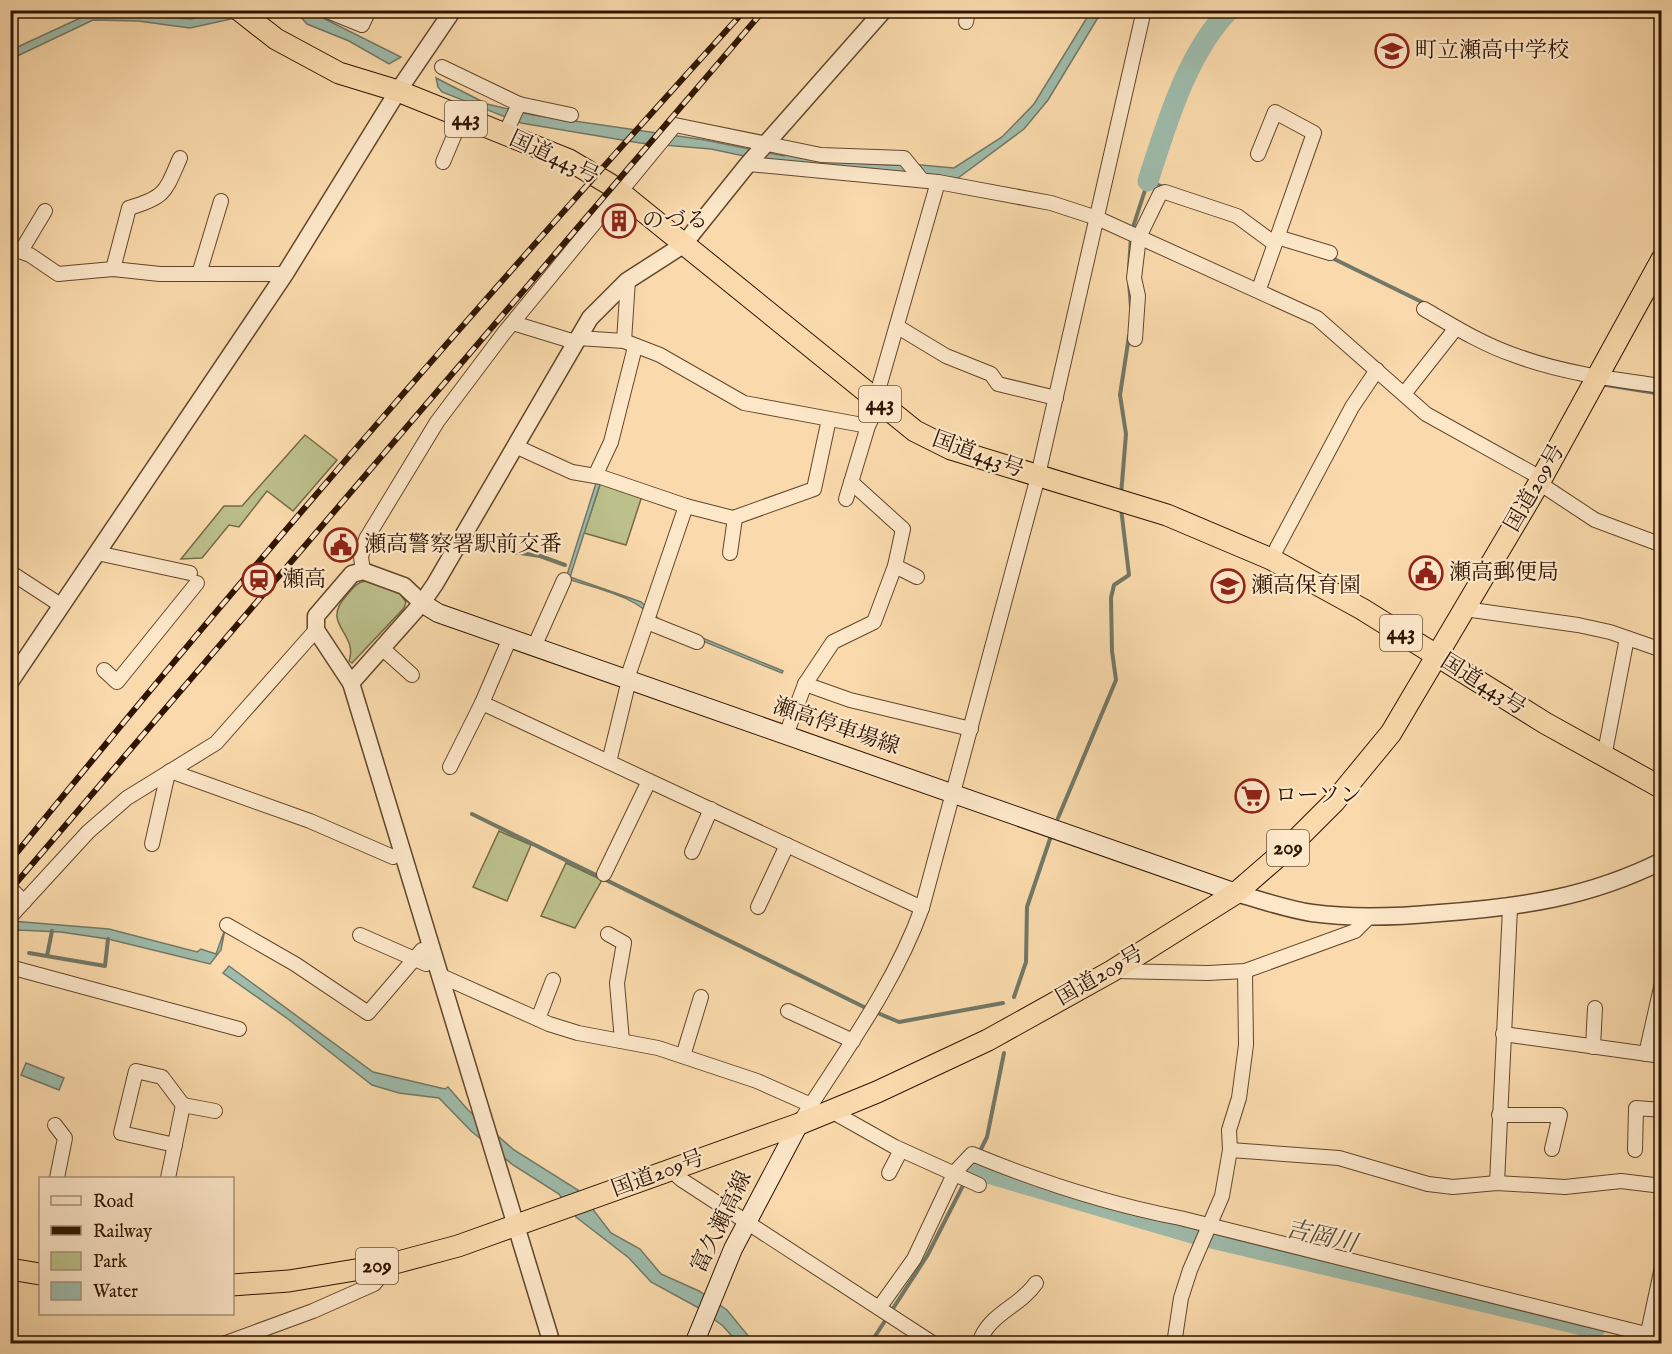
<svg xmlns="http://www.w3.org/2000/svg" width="1672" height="1354" font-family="'IM FELL English','Noto Serif JP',serif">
<rect width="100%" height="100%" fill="#fadaac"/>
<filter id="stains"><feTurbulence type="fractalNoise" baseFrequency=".00333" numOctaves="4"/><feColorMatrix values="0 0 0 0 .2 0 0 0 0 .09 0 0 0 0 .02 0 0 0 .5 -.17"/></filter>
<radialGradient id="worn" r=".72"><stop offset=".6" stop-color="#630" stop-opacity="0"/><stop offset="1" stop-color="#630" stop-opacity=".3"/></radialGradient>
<g fill="#bcc08b" stroke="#766a46" stroke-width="1.5">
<polygon points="305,435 337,460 293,511 267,491 239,527 229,525 202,558 181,559 224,506 242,506"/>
<polygon points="601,482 642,496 626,545 584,533"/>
<path d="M 365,581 L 398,591 L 406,602 L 404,608 L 352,663 L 349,661 C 359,632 319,625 347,595 C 353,588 356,583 365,581 Z"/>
<polygon points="499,831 531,845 507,901 473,887"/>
<polygon points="566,863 602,880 575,928 541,916"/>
</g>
<g fill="#9ebbab" stroke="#727867" stroke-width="1.5">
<polygon points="224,11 267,11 190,28 138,21 93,20 11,59 11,50 91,13 191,19"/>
<polygon points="274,11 309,11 401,57 389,64 349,41 307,24 300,16"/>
<path d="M 1091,11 L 1102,11 L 1048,100 L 1024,129 L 958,178 L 772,162 L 711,149 L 640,143 L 521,123 L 442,92 L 438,87 L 436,78 L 487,104 L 533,115 L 705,140 L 784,156 L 789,152 L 789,155 C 826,162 861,164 898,165 L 899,163 L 954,168 L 1002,137 L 1034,104 Z"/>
<path d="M 597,480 L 601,481 L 570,577 L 641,602 L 661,621 L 783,671 L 782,673 L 658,623 C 638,596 598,589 568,579 L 567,575 Z"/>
<polygon points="11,921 109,929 197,952 201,949 216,954 225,929 221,950 210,964 108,939 61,932 18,930 11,935"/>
<polygon points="229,966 373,1072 445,1089 448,1087 468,1110 514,1150 578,1190 611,1233 640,1249 661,1274 699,1291 727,1310 754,1343 738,1343 723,1326 697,1307 651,1282 629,1258 576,1217 559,1194 513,1165 471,1131 439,1098 399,1093 372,1085 288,1019 223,973"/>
<polygon points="26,1063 64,1078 59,1090 21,1075"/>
</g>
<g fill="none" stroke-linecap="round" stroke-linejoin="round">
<g stroke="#727867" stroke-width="4">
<polyline points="1132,230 1148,181 1166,188"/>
<polyline points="1330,257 1426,304"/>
<polyline points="1129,268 1131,237"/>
<polyline points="1129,282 1131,307"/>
<polyline points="1600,384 1662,394"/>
<polyline points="1121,495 1126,434 1120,395 1129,336"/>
<polyline points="514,552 540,556 565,565"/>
<polyline points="472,814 864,1007"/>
<polyline points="1058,818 1116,680 1112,651 1111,598 1114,585 1129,575 1121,508"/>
<polyline points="29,953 105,966 108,939"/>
<polyline points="47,956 52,931"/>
<polyline points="1014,997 1026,962 1027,907 1051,836"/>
<polyline points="880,1014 899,1022 1003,1003"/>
<polyline points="979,1153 987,1137 1004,1053"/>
<polyline points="870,1344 927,1256 976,1160"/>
</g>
<g stroke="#9ebbab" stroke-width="21">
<path d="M 1148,181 C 1167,123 1186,55 1229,10"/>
<polyline points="971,1168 1199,1235 1595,1328"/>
</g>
<g stroke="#62462b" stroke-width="16">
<g id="minor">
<polyline points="325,10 362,25 369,10"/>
<polyline points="966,22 968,10"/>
<polyline points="442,67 519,104"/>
<polyline points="505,134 519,104 571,115"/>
<polyline points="1258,154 1275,112 1314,133 1259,289"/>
<polyline points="443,162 462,117"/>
<polyline points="748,164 938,182 1051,203 1097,218 1317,318 1426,414 1541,478"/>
<polyline points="1277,237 1330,253"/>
<polyline points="10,248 30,255 58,274 113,269 160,274 285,274"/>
<polyline points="21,251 45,211"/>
<path d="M 113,269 L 129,208 C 166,197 165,192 180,158"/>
<polyline points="199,274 221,201"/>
<path d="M 1424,309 C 1453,326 1482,344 1514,355 C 1562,373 1611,379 1662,386"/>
<polyline points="513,323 575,342"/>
<polyline points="898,327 946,356 991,374 998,384 1056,398"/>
<polyline points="578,338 624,341 660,355 744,403 868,426"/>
<polyline points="1135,339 1138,296 1134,278 1139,237 1160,194 1165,192 1237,216 1275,244"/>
<polyline points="624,341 628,280"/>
<polyline points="1404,394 1456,328"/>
<polyline points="875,401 938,182"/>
<polyline points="515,446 572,472 601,477 686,506 733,518 814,489 829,419"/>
<polyline points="595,476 611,442 635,347"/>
<polyline points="851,482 903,529 895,566 917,577"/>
<polyline points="1539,483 1595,520 1662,545"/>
<polyline points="846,499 868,426 879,403"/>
<polyline points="97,553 190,573"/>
<polyline points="730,553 735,518"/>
<polyline points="1271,559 1352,407 1377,370"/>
<polyline points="363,571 361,557 366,539 437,422 504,333 675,125 821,155 904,158 922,180"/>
<polyline points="10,572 62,606"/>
<polyline points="1465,609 1578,625 1610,632 1662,650"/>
<polyline points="647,622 697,642"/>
<polyline points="534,647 564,580"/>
<polyline points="383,649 412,675"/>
<polyline points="104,670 117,682 197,583"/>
<polyline points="627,679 686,506"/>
<polyline points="805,684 850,700 971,729"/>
<polyline points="482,703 922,908"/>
<polyline points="786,735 805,684 833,642 874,622 895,566"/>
<polyline points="1604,757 1627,638"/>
<polyline points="609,762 629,680"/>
<polyline points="450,767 482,703 510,638"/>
<polyline points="170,771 310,821 393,857"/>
<polyline points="152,844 168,773"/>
<polyline points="692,852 711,809"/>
<polyline points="604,874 649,781"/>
<polyline points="10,888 24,902"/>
<polyline points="758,907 787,845"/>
<polyline points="10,917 88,832 127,798 216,743 316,630"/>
<polyline points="227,925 295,964 368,1013 422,950"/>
<polyline points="608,934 624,943 617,983 622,1041"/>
<polyline points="360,935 426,964"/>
<polyline points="10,967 239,1029"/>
<polyline points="1115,971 1208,973 1245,971 1355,931 1368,918"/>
<polyline points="439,975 549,1024 578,1033 658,1048 757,1081 811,1105"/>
<polyline points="788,1011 853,1041"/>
<polyline points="538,1019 553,980"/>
<polyline points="1503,1034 1662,1056"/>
<polyline points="1593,1047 1595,1008"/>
<polyline points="1646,1054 1662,983"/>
<polyline points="683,1056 701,997"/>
<polyline points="831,1111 895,1147 979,1185"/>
<polyline points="1499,1115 1560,1115 1552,1149"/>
<path d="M 800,1122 C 844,1052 894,986 922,908 L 1036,484 L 1144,10"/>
<polyline points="55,1125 65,1138 57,1178"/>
<polyline points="175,1145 121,1133 136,1071 162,1077 183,1105"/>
<polyline points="1230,1150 1339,1158 1428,1184 1453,1187 1497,1183 1565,1187 1621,1181 1662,1186"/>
<polyline points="1635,1150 1636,1108 1662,1110"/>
<polyline points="671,1170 682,1180 934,1344"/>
<polyline points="889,1173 901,1150"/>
<polyline points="168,1178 183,1105 215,1111"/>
<polyline points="1497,1183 1510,908"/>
<path d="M 879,1308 L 914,1259 L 955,1172 L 972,1154 C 1040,1182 1108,1204 1180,1218 L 1662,1338"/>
<polyline points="1646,1342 1662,1267"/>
<polyline points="223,1344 313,1311 374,1284 391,1264"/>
<path d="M 979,1344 C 987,1314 1020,1307 1036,1283"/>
<polyline points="1174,1344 1181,1298 1190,1270 1222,1196 1230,1150 1229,1130 1239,1098 1246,1045 1245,971"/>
</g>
</g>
<g stroke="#62462b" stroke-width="19">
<g id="tertiary">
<polyline points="422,603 404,586 363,571 352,574 316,616 316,630 351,683 552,1344"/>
<polyline points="10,682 285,274 398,91 453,10"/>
<polyline points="351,683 422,603 435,584 590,318 627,281 683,245 748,164 884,10"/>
<path d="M 1236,893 C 1261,900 1286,909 1312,913 C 1355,919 1397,917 1440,913 C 1520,907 1588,898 1662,861"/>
</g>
</g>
<g stroke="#2f1400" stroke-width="20">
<g id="secondary">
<polyline points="422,603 438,613 1236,893"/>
<polyline points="694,1344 733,1249 799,1124"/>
</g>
</g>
<g stroke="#2f1400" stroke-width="23">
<g id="trunk">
<polyline points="239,10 276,39 339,73 398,91 569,160 611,185 915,431 951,449 1167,515 1271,559 1362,609 1545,723 1662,788"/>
<polyline points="10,1269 40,1274"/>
<polyline points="232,1285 289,1281 391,1264 458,1246 799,1124 877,1092 988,1040 1112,971 1236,893 1290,846 1335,801 1391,733 1539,483 1662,259"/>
</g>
</g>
<use href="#minor" stroke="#fce7c9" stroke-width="14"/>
<use href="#tertiary" stroke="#fce7c9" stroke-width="16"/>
<use href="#secondary" stroke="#fce7c9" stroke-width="18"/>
<use href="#trunk" stroke="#fadaac" stroke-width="21"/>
<g stroke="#2f1400" stroke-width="6">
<g id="rail">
<path d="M 10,861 C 246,570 493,287 745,10"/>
<polyline points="10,890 764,10"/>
</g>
</g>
<use href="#rail" stroke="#fce7c9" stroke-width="4" stroke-dasharray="11" stroke-linecap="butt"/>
</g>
<defs>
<g id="school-ring" transform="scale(1.725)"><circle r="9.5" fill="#fce7c9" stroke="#8f2418" stroke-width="1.5"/><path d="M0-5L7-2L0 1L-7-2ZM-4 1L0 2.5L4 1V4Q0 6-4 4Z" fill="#8f2418"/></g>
<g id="building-ring" transform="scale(1.725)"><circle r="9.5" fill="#fce7c9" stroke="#8f2418" stroke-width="1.5"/><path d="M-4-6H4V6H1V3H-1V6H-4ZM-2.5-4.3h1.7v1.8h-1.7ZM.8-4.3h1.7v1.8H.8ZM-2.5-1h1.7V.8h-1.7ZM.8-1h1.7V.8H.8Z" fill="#8f2418"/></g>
<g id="civic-ring" transform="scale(1.725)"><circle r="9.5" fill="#fce7c9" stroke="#8f2418" stroke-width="1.5"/><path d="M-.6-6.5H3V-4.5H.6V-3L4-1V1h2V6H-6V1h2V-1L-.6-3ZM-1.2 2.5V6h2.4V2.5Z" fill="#8f2418"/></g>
<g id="station-ring" transform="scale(1.725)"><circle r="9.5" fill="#fce7c9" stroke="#8f2418" stroke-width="1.5"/><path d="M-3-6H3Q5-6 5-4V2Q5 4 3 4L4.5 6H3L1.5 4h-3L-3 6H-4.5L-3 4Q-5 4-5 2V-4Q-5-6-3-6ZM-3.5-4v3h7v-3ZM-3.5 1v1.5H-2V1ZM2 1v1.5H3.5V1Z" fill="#8f2418"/></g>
<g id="supermarket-ring" transform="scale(1.725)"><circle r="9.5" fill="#fce7c9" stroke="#8f2418" stroke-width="1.5"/><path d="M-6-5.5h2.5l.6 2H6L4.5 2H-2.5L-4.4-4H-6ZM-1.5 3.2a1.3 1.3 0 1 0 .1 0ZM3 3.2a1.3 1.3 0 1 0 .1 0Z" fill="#8f2418"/></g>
</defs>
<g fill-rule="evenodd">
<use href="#school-ring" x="1392" y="51"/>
<use href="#building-ring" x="619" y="221"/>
<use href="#civic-ring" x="341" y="545"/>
<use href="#civic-ring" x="1426" y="573"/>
<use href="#station-ring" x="259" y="580"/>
<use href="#school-ring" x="1228" y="586"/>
<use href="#supermarket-ring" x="1252" y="796"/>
</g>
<g text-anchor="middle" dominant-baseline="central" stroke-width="4.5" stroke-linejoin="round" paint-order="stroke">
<g fill="#fce7c9" stroke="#6c533c" stroke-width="1.5">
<rect x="445" y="101" width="42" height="36" rx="4.5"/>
<rect x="859" y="386" width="42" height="36" rx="4.5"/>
<rect x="1380" y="615" width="42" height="36" rx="4.5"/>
<rect x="1267" y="830" width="42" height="36" rx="4.5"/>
<rect x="356" y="1248" width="42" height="36" rx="4.5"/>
</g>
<g font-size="21" font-weight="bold" fill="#2f1400">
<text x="466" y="119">443</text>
<text x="880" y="404">443</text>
<text x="1401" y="633">443</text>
<text x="1288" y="848">209</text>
<text x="377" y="1266">209</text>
</g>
<g font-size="22" fill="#2f1400" stroke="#fce7c9" text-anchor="start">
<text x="1415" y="51">町立瀬高中学校</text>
<text x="642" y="221">のづる</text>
<text x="364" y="545">瀬高警察署駅前交番</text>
<text x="1449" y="573">瀬高郵便局</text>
<text x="282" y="580">瀬高</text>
<text x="1251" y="586">瀬高保育園</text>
<text x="1275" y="796">ローソン</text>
</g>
<g font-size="22" fill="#2f1400" stroke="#fce7c9">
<text transform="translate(554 158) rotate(25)">国道443号</text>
<text transform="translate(978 455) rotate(20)">国道443号</text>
<text transform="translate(1535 488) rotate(-60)">国道209号</text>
<text transform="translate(1483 685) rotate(32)">国道443号</text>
<text transform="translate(836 727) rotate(19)">瀬高停車場線</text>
<text transform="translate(1100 976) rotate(-30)">国道209号</text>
<text transform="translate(658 1174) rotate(-20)">国道209号</text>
<text transform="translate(722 1222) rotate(-64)">富久瀬高線</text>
</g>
<g font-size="24" font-style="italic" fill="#564e3c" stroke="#fce7c9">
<text transform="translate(1321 1237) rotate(13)">吉岡川</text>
</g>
</g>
<rect width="1672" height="1354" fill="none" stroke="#fadaac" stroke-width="36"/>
<rect x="12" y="12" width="1648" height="1330" fill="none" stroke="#2f1400" stroke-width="3"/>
<rect x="18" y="18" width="1636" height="1318" fill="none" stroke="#2f1400" stroke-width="1.5"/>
<rect x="39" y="1177" width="195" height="138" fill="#fce7c9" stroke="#aa9379" stroke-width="1.5"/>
<rect x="51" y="1196" width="30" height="9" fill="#fce7c9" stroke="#aa9379" stroke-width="1.5"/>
<text x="93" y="1207" font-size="18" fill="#2f1400">Road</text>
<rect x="51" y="1226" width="30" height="9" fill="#2f1400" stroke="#aa9379" stroke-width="1.5"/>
<text x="93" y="1237" font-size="18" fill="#2f1400">Railway</text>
<rect x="51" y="1252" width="30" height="18" fill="#bcc08b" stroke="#aa9379" stroke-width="1.5"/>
<text x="93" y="1267" font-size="18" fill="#2f1400">Park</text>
<rect x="51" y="1282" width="30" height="18" fill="#9ebbab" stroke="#aa9379" stroke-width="1.5"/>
<text x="93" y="1297" font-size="18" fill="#2f1400">Water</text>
<rect width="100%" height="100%" filter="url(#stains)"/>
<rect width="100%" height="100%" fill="url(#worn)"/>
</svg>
